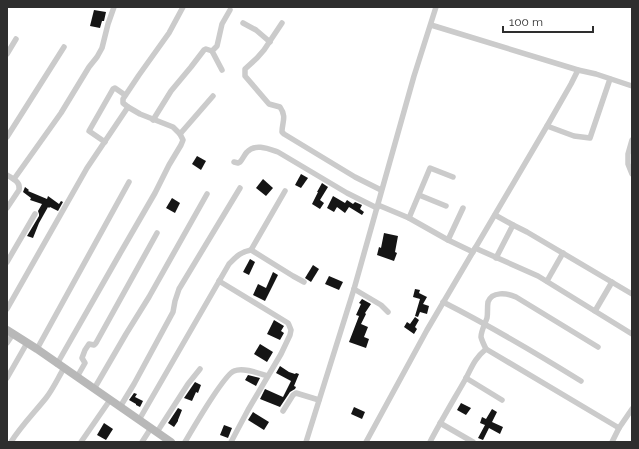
<svg xmlns="http://www.w3.org/2000/svg" width="639" height="449" font-family="Raleway,sans-serif">
<rect width="100%" height="100%" fill="#fff"/>
<g fill="#151515">
<polygon points="94,10 106,12 104,21 102,21 100,28 90,26"/>
<polygon points="197,156 206,161 201,170 192,164"/>
<polygon points="301,174 308,178 301,188 295,185"/>
<polygon points="263,179 273,188 266,196 256,188"/>
<polygon points="322,183 328,187 320,200 324,203 320,209 312,204 318,192 317,192"/>
<polygon points="25,187 29,190 28,191 47,199 48,196 59,204 61,201 63,202 58,211 50,207 49,208 48,207 39,223 33,238 27,236 39,216 39,214 38,211 42,204 30,200 31,198 23,192"/>
<polygon points="333,196 345,203 347,200 353,204 355,202 362,205 360,209 364,212 362,215 349,207 345,213 337,207 334,212 327,208"/>
<polygon points="172,198 180,203 175,213 166,208"/>
<polygon points="384,233 398,236 395,252 397,253 394,261 377,255 379,247 381,248"/>
<polygon points="250,259 255,262 249,275 243,272"/>
<polygon points="313,265 319,269 311,282 305,278"/>
<polygon points="273,272 278,275 265,301 253,295 258,284 266,288"/>
<polygon points="329,276 343,282 339,290 325,284"/>
<polygon points="415,289 420,290 419,293 427,297 423,304 429,306 427,314 420,312 418,317 415,316 420,299 413,297"/>
<polygon points="362,299 371,304 365,313 366,314 361,324 368,327 364,337 369,339 366,348 349,342 359,316 356,315 361,304 359,303"/>
<polygon points="415,317 419,320 415,327 417,329 414,334 404,327 407,322 410,324"/>
<polygon points="274,320 284,326 281,331 284,333 280,340 267,334"/>
<polygon points="260,344 273,352 267,362 254,354"/>
<polygon points="280,366 289,372 295,374 296,373 299,374 294,386 296,387 295,389 290,392 280,407 260,399 265,389 283,397 291,381 276,373"/>
<polygon points="248,375 260,378 256,386 245,380"/>
<polygon points="195,382 201,385 198,393 196,392 192,401 184,398"/>
<polygon points="134,393 137,394 135,397 143,401 140,407 136,405 136,404 129,400"/>
<polygon points="461,403 471,408 466,415 457,410"/>
<polygon points="354,407 365,412 362,419 351,414"/>
<polygon points="178,408 182,410 178,420 178,421 174,427 168,423"/>
<polygon points="492,409 497,412 492,422 503,427 500,434 489,428 483,440 478,438 485,425 480,423 482,417 486,419"/>
<polygon points="253,412 269,422 264,430 248,420"/>
<polygon points="104,423 113,429 106,440 97,435"/>
<polygon points="224,425 232,428 228,438 220,435"/>
</g>
<g fill="none" stroke-linecap="round" stroke-linejoin="round">
<g stroke="#cbcbcb" stroke-width="5.5">
<polyline points="243,23 256,30 270,42"/>
<path d="M 282,23 L 264,50 L 257,58 L 245,69 L 245,76 L 269,104 L 280,107 C 287,117 282,122 282,132 L 284,134 L 355,177 L 381,190"/>
<polyline points="431,25 578,70 596,74 632,86"/>
<polyline points="7,54 16,39"/>
<polyline points="222,70 212,51 217,46 222,24 230,10"/>
<polyline points="128,107 123,103 123,99 139,75 169,33 183,7"/>
<polyline points="153,120 171,91 191,67 204,50 206,49 212,51"/>
<polyline points="547,126 574,136 590,138 610,79"/>
<polyline points="180,134 213,96"/>
<polyline points="7,137 64,47"/>
<polyline points="632,140 628,154 628,164 632,174"/>
<polyline points="105,142 89,131 113,89 115,88 125,95"/>
<path d="M 234,162 L 238,163 L 240,162 C 243,159 244,155 247,152 C 255,143 269,149 278,152 L 347,193 L 377,208"/>
<path d="M 7,175 C 13,179 21,182 19,190 L 7,208"/>
<polyline points="14,179 61,113 89,67 97,57 102,48 108,24 114,7"/>
<polyline points="419,195 446,206"/>
<polyline points="378,205 409,218 448,240 473,252"/>
<polyline points="495,215 513,225"/>
<polyline points="409,218 430,168 453,177"/>
<polyline points="448,240 463,208"/>
<polyline points="475,248 538,276 632,334"/>
<polyline points="251,250 285,191"/>
<polyline points="496,258 513,225 527,232 632,294"/>
<polyline points="7,262 35,214"/>
<polyline points="219,281 288,323 289,325 291,330 290,335 281,354 248,410 231,442"/>
<polyline points="547,281 563,253"/>
<polyline points="354,289 381,305 388,312"/>
<path d="M 443,302 C 490,326 536,353 581,381"/>
<polyline points="7,309 87,168 128,107 140,114 173,127 180,134 183,140 181,145 169,165 155,193 118,257 57,364"/>
<polyline points="595,311 612,282"/>
<polyline points="7,343 13,334"/>
<polyline points="37,349 129,182"/>
<path d="M 486,349 C 484,345 482,341 481,337 C 481,331 485,324 487,318 C 488,313 487,308 488,302 C 492,291 507,293 516,297 L 598,347"/>
<polyline points="77,377 85,363 82,358 85,350 89,344 94,345 96,343 157,233"/>
<polyline points="7,378 27,343"/>
<polyline points="466,378 502,400"/>
<polyline points="94,389 126,334 149,297 207,194"/>
<polyline points="120,407 134,384 173,312 175,301 179,289 240,188"/>
<polyline points="283,411 293,395 296,393 319,400"/>
<path d="M 139,420 L 229,264 C 236,257 240,252 251,250 L 293,276 L 304,282"/>
<polyline points="440,423 473,442"/>
<polyline points="157,432 188,384 200,369"/>
<path d="M 11,442 C 21,426 34,413 46,398 C 53,389 58,378 64,368"/>
<polyline points="81,442 110,400"/>
<polyline points="142,442 151,428"/>
<path d="M 185,442 C 192,430 224,375 234,371 C 243,367 258,373 267,376"/>
<polyline points="306,442 354,289 414,76 436,7"/>
<polyline points="366,442 427,330 547,126 571,84 578,70"/>
<path d="M 430,442 C 441,421 453,401 465,380 C 472,367 474,359 486,349 L 619,428"/>
<polyline points="612,442 619,428 632,409"/>
</g>
<polyline stroke="#b8b8b8" stroke-width="8" points="7,330 37,349 171,442"/>
</g>
<rect width="639" height="449" fill="none" stroke="#2e2e2e" stroke-width="16"/>
<path d="M503 26v6h90v-6" fill="none" stroke="#2e2e2e" stroke-width="2"/>
<text x="509" y="26" font-size="12" fill="#2e2e2e" stroke="#ffffff" stroke-width="3" paint-order="stroke">100 m</text>
</svg>
